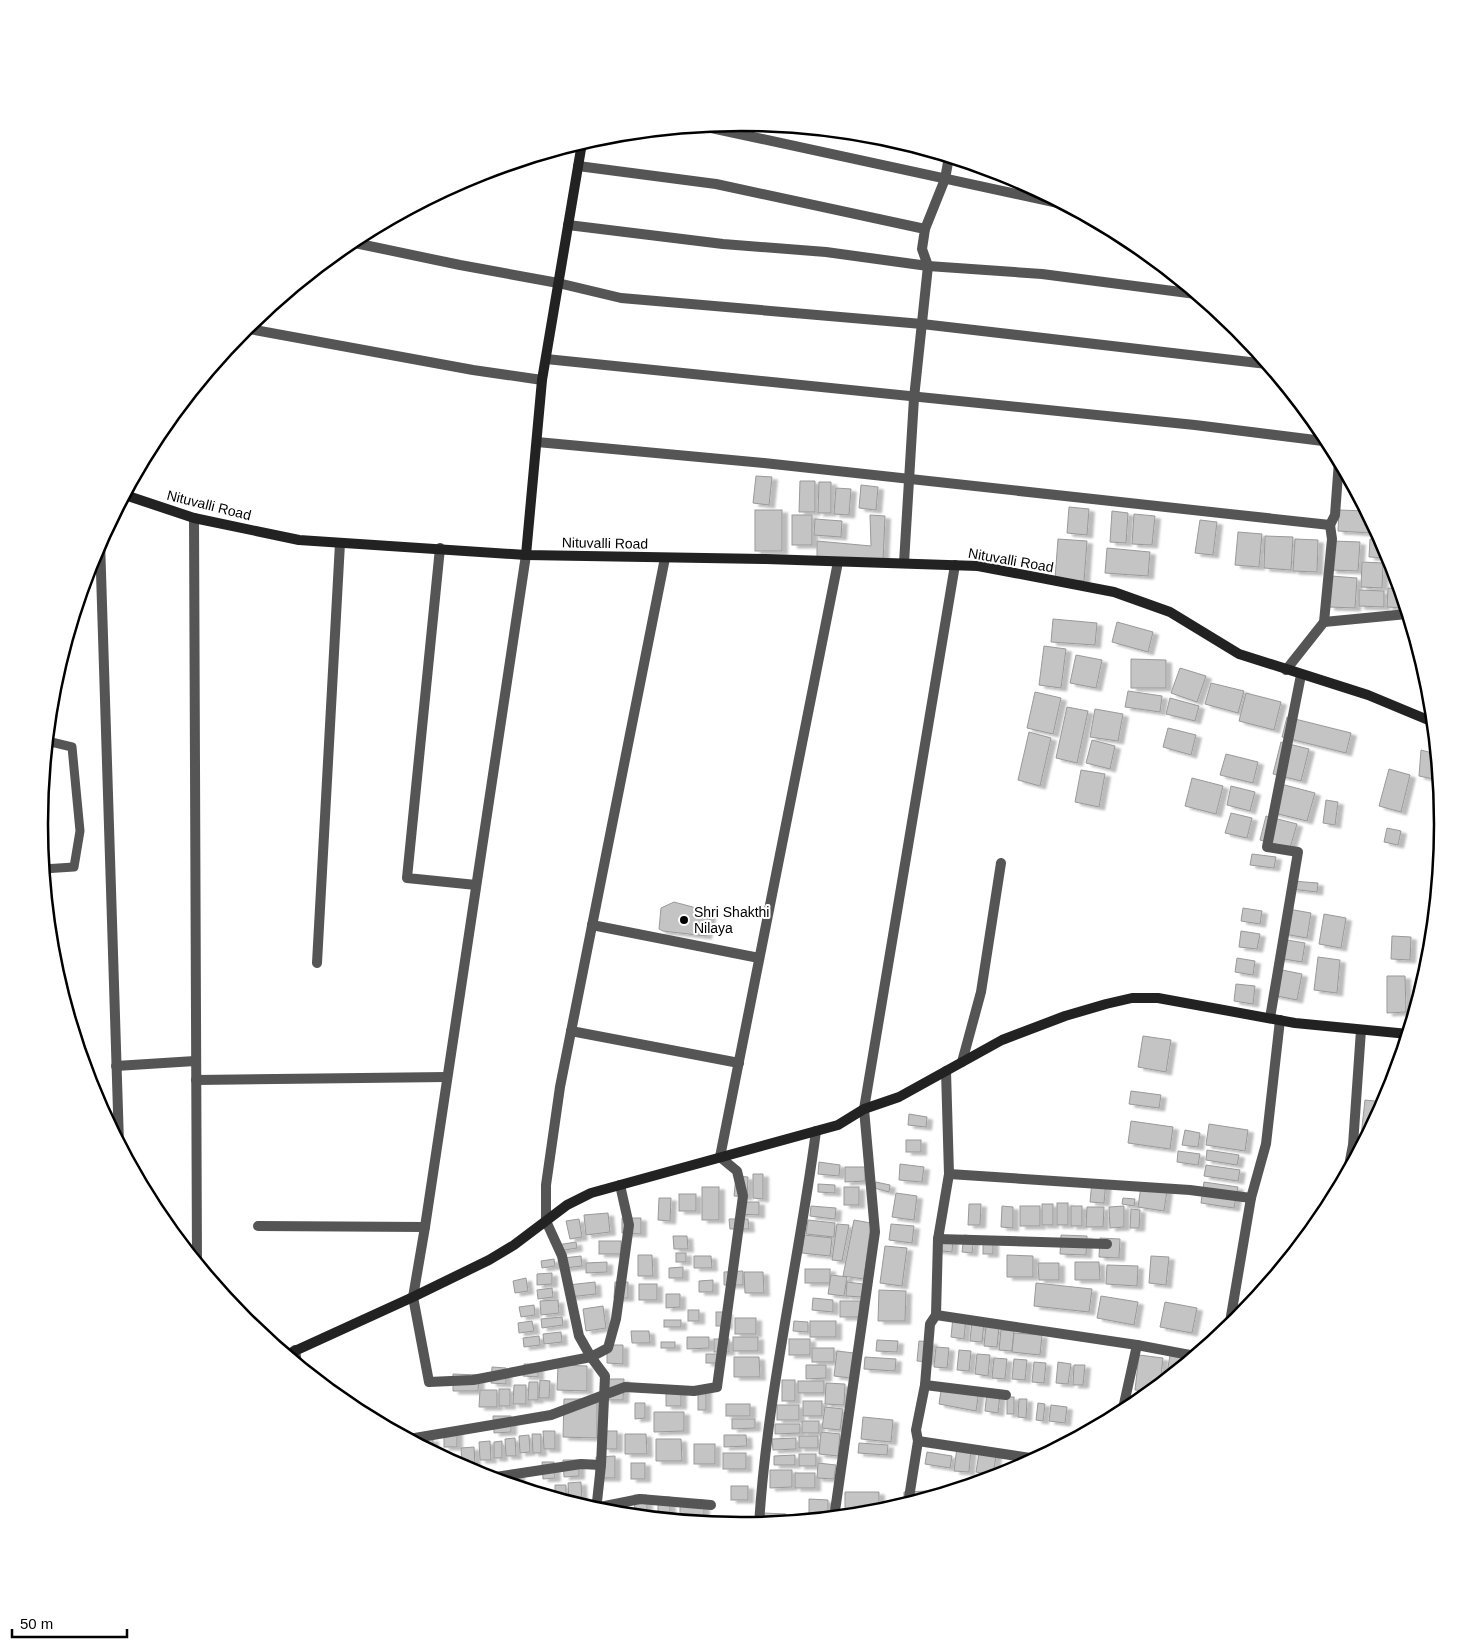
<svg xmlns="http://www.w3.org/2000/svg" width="1482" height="1649" font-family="Helvetica,sans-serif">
<defs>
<filter id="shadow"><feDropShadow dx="5.5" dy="3" stdDeviation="1" flood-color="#0004"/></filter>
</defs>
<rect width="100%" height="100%" fill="#fff"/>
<g fill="#c4c4c4" stroke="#999" filter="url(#shadow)">
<polygon points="756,476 772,477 769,505 753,503"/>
<polygon points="800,481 815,481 815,512 799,512"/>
<polygon points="819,482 831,482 831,513 818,513"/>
<polygon points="861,485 878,487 876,510 859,508"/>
<polygon points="836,488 851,489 849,515 834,514"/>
<polygon points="1069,507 1089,509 1087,535 1067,533"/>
<rect x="755" y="510" width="27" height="41"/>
<polygon points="1339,510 1366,511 1373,524 1372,533 1338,531"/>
<polygon points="1112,511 1128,513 1126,543 1110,542"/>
<polygon points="1134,514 1155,516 1152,545 1132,544"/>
<rect x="792" y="515" width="20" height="30"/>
<polygon points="870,515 885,516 883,562 817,559 817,541 871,546"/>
<polygon points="815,519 842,521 841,537 814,535"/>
<polygon points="1200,520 1217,522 1213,555 1195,553"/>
<polygon points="1238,532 1262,534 1259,567 1235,565"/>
<polygon points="1265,536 1293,537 1291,570 1264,568"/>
<polygon points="1058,539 1087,541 1084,581 1055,579"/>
<polygon points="1295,539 1318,540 1317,572 1293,571"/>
<polygon points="1370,539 1381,539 1390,558 1369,557"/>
<polygon points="1333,541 1360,542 1358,571 1331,570"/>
<polygon points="1107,548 1150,552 1148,576 1105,573"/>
<polygon points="1362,562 1383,563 1382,588 1361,587"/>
<polygon points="1392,565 1393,565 1399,585 1392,585"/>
<polygon points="1331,576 1357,578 1355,608 1329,607"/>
<polygon points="1388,588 1400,589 1404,602 1404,608 1387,607"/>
<polygon points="1359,590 1384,591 1384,607 1359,606"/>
<polygon points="1053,619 1097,623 1095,645 1051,642"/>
<polygon points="1117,622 1153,632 1148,652 1112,642"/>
<polygon points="1044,646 1066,649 1061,688 1039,685"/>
<polygon points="1076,655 1102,660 1096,688 1070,683"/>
<polygon points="1131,659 1166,660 1166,688 1131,688"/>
<polygon points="1180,668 1206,676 1197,702 1171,693"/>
<polygon points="1211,683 1244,691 1238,713 1205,704"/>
<polygon points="1128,691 1162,696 1160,712 1125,707"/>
<polygon points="1035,692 1061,698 1053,734 1027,728"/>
<polygon points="1246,693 1281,702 1274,730 1239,721"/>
<polygon points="1170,698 1199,706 1195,721 1166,714"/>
<polygon points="1067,707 1088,711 1077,763 1056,758"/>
<polygon points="1095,709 1123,714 1118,741 1090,737"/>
<polygon points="1287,717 1351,733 1346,753 1282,737"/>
<polygon points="1168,728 1196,735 1191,755 1163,747"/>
<polygon points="1029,732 1051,738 1040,786 1018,780"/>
<polygon points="1092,740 1115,746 1110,769 1086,763"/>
<polygon points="1281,742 1309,749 1301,781 1273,774"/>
<polygon points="1421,750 1436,754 1439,780 1419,776"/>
<polygon points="1226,754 1258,762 1253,783 1220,775"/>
<polygon points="1389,769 1410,775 1401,812 1379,806"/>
<polygon points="1081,770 1105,774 1099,807 1075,802"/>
<polygon points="1192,778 1223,786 1216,814 1185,806"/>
<polygon points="1277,783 1315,793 1307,821 1270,812"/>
<polygon points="1231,786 1255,792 1250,811 1227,805"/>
<polygon points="1326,800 1338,802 1335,825 1323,823"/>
<polygon points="1231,813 1252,818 1247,838 1225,833"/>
<polygon points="1266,816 1297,824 1290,848 1260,840"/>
<polygon points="1387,828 1401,831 1398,845 1384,842"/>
<polygon points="1252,854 1276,857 1274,868 1250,865"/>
<polygon points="1292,881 1318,883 1317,892 1291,889"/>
<polygon points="674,902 711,912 706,936 663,931 659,929 661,908"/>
<polygon points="1243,908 1262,911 1260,924 1241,921"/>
<polygon points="1288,909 1311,913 1307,938 1284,934"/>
<polygon points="1324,914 1346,918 1341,948 1319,944"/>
<polygon points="1241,931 1260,934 1257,949 1239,947"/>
<polygon points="1392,936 1411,937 1410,960 1391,959"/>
<polygon points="1281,939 1305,943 1302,962 1278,958"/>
<polygon points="1318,957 1340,960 1337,993 1314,990"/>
<polygon points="1237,958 1255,961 1253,975 1235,972"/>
<polygon points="1277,969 1302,974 1297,1000 1272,995"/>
<polygon points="1387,976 1405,976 1406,1012 1387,1013"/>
<polygon points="1236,984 1255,986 1253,1004 1234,1001"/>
<polygon points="1143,1036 1171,1040 1166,1072 1138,1067"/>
<polygon points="1131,1091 1161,1095 1159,1108 1129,1104"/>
<polygon points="1365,1100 1385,1102 1367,1137 1361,1136"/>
<polygon points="909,1114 927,1117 926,1127 908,1125"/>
<polygon points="1131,1121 1173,1127 1170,1149 1128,1143"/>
<polygon points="1209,1124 1248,1130 1245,1151 1206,1145"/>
<polygon points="1185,1130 1200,1133 1198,1147 1182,1145"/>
<rect x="906" y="1140" width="15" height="12"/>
<polygon points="1207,1150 1239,1155 1237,1165 1206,1160"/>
<polygon points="1178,1151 1200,1154 1198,1165 1177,1162"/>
<polygon points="819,1162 840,1165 839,1176 818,1174"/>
<polygon points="900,1164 924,1167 922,1182 899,1180"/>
<polygon points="1206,1165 1240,1170 1238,1181 1204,1176"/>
<polygon points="845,1167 865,1167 865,1181 845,1182"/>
<polygon points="753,1174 763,1174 763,1199 753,1198"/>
<polygon points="736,1176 748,1177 747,1197 734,1196"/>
<polygon points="1092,1181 1106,1182 1104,1203 1090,1202"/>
<polygon points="876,1182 890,1185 889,1192 874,1188"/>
<polygon points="1204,1182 1238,1187 1234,1208 1201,1203"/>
<polygon points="818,1184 835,1185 835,1193 818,1192"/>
<polygon points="1141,1186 1167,1190 1164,1211 1138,1207"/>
<rect x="702" y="1187" width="17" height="33"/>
<rect x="844" y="1187" width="15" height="18"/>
<polygon points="896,1193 917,1196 914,1220 892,1217"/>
<rect x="679" y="1194" width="17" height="17"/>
<polygon points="659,1198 671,1198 670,1221 658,1220"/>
<polygon points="1123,1198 1135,1199 1134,1206 1122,1204"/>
<polygon points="738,1202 759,1202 759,1215 737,1214"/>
<rect x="1057" y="1203" width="11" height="22"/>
<polygon points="969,1204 981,1204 980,1225 968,1225"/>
<rect x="1042" y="1204" width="11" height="21"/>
<polygon points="811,1206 836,1208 835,1219 810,1216"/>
<polygon points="1002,1206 1013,1207 1013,1228 1001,1227"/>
<rect x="1020" y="1206" width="20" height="20"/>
<rect x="1071" y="1206" width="11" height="20"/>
<polygon points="1124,1206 1124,1227 1110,1228 1109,1207"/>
<polygon points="1087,1207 1104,1207 1103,1227 1086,1227"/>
<polygon points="1131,1209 1140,1210 1139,1228 1130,1228"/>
<polygon points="608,1213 610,1232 586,1235 584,1215"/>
<polygon points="622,1218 641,1218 641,1234 622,1233"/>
<polygon points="579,1219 582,1237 570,1239 566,1221"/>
<polygon points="729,1219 748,1219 749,1229 730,1229"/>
<polygon points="808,1220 835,1223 834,1237 806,1234"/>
<polygon points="854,1220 871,1223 864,1279 843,1276"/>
<polygon points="837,1224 849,1225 842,1261 832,1260"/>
<polygon points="891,1224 914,1226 912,1243 889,1240"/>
<polygon points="804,1235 832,1238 830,1256 802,1253"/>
<polygon points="964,1235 974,1236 972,1253 962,1252"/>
<polygon points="1061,1235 1087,1236 1086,1255 1060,1254"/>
<polygon points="673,1236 687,1236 688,1249 674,1249"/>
<polygon points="935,1237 953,1239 952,1252 934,1250"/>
<polygon points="1100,1238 1120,1239 1119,1258 1099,1257"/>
<rect x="983" y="1239" width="10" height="15"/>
<rect x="599" y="1241" width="22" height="13"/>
<polygon points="576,1242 577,1248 558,1251 557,1245"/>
<polygon points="885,1246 907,1248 902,1286 880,1283"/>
<rect x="676" y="1253" width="10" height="9"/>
<polygon points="638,1255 652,1255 653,1276 638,1276"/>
<polygon points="1007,1255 1033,1256 1033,1277 1007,1277"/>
<polygon points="581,1256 582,1266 564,1268 563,1258"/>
<polygon points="694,1256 711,1256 712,1268 694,1268"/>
<polygon points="1151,1256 1169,1257 1166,1285 1149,1283"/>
<polygon points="554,1259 555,1266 542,1268 541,1261"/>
<polygon points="607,1262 607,1272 586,1273 586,1263"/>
<polygon points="1075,1262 1099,1262 1100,1280 1075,1280"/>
<polygon points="1038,1263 1059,1263 1059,1280 1039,1280"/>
<polygon points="1107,1265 1138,1266 1137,1286 1106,1284"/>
<polygon points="683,1267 683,1278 669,1278 669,1268"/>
<rect x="805" y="1269" width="25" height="14"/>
<polygon points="743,1271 743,1285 724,1285 724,1272"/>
<polygon points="744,1272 763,1272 764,1293 745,1293"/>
<polygon points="552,1273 552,1284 537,1285 537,1274"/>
<polygon points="831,1275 847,1277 844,1296 828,1294"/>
<polygon points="526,1278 528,1291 515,1293 513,1281"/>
<polygon points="713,1280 713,1292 699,1292 699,1281"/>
<polygon points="595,1282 596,1294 569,1297 568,1285"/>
<polygon points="615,1282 628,1282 628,1298 614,1298"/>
<polygon points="847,1282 863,1284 862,1297 846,1296"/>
<polygon points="1036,1283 1092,1289 1089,1312 1034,1306"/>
<rect x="639" y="1284" width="18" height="16"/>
<polygon points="552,1288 553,1297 538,1299 537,1290"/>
<polygon points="879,1290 906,1291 905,1321 878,1321"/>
<polygon points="666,1294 680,1294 680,1307 666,1308"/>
<polygon points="1101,1296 1138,1302 1134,1325 1097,1318"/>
<polygon points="813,1298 833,1300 833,1312 812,1310"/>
<polygon points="558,1300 559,1313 541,1315 540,1301"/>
<rect x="840" y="1301" width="20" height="16"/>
<polygon points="1165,1302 1197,1308 1192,1333 1160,1327"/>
<polygon points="534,1305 535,1315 521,1317 519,1307"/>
<polygon points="603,1306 606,1328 586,1331 583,1309"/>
<rect x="688" y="1310" width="11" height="11"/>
<rect x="716" y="1312" width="11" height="14"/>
<polygon points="562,1317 563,1325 542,1328 541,1319"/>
<polygon points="953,1317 966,1318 964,1339 951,1337"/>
<rect x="735" y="1318" width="21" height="16"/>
<rect x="664" y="1320" width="17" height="7"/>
<polygon points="532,1321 534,1331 519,1333 518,1323"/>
<polygon points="794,1321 808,1322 808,1332 793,1331"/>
<rect x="810" y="1321" width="26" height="16"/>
<polygon points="972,1321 984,1322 982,1342 970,1341"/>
<polygon points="986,1326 999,1327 997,1347 984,1346"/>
<polygon points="1001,1330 1014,1331 1012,1351 999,1350"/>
<polygon points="631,1331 649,1331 650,1343 632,1343"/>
<polygon points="561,1332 562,1342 544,1344 543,1334"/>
<polygon points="1014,1333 1042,1335 1040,1355 1012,1352"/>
<polygon points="539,1336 540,1345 524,1347 523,1338"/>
<polygon points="687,1337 709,1337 709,1348 687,1349"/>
<rect x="733" y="1337" width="25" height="14"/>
<rect x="714" y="1339" width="15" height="13"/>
<rect x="789" y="1339" width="21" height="16"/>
<polygon points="877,1340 898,1341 897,1352 876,1351"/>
<polygon points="919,1341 932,1342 930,1362 917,1361"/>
<rect x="661" y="1342" width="14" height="6"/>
<polygon points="607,1345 623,1345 623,1364 607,1363"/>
<polygon points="936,1347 949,1348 947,1368 934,1367"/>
<rect x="812" y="1348" width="22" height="14"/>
<polygon points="959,1350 971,1351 969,1371 957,1370"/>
<polygon points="837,1351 854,1353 851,1378 834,1376"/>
<rect x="706" y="1354" width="12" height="9"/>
<polygon points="977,1354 990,1355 988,1376 975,1374"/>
<polygon points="1139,1355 1163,1358 1160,1385 1151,1392 1135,1390"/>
<polygon points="1170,1355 1191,1359 1166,1380"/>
<polygon points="734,1357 759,1357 760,1377 734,1377"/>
<polygon points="865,1357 896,1359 895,1371 864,1369"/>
<polygon points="994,1358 1007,1359 1005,1379 992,1378"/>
<polygon points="1014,1359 1027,1360 1025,1380 1012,1379"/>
<polygon points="1034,1362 1046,1363 1044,1383 1032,1382"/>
<polygon points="1058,1362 1071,1364 1068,1384 1056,1383"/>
<polygon points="524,1364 538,1364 538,1377 523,1376"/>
<polygon points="558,1365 587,1366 587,1391 557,1390"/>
<polygon points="806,1365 826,1365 826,1378 806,1379"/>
<polygon points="1074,1365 1085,1365 1083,1385 1073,1385"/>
<polygon points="492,1367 506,1368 506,1384 491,1383"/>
<polygon points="453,1374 479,1375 478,1391 453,1391"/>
<polygon points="605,1379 624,1379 623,1400 605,1400"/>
<polygon points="540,1380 550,1381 549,1398 539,1398"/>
<rect x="782" y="1380" width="13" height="21"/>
<rect x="798" y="1381" width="26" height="12"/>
<polygon points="529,1382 538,1382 538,1400 528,1400"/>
<polygon points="826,1383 845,1384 844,1405 825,1404"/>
<polygon points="942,1384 979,1390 976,1411 939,1404"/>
<polygon points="514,1385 526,1385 526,1404 513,1404"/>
<polygon points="681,1387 681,1406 666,1406 666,1388"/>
<rect x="499" y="1389" width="11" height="17"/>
<rect x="698" y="1389" width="8" height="21"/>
<polygon points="480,1390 497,1390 497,1407 479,1407"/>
<polygon points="987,1392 1000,1394 998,1413 985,1411"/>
<rect x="1007" y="1397" width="7" height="17"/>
<polygon points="1134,1398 1142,1399 1133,1407"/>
<polygon points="564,1399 597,1399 597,1438 563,1437"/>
<polygon points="1019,1399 1027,1399 1026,1418 1018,1417"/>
<rect x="803" y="1401" width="19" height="15"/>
<polygon points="635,1403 645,1403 645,1418 635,1419"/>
<polygon points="1038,1403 1045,1404 1043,1421 1036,1420"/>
<rect x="726" y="1404" width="24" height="12"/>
<rect x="777" y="1405" width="22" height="15"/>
<polygon points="1051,1405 1067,1407 1065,1423 1049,1421"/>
<polygon points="825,1407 843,1409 840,1430 822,1428"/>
<polygon points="654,1412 684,1412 684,1431 654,1432"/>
<polygon points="493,1416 511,1416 511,1432 494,1433"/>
<polygon points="863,1417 893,1420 891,1442 861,1439"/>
<polygon points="732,1419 755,1419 755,1428 732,1429"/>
<rect x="802" y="1421" width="17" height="12"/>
<polygon points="775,1424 800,1424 800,1433 775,1434"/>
<rect x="444" y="1429" width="13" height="18"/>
<polygon points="543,1431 555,1431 555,1449 544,1449"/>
<rect x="604" y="1431" width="13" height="18"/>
<polygon points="821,1432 840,1434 838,1456 819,1454"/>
<polygon points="532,1434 541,1434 541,1453 533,1453"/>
<polygon points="625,1434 646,1434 647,1454 625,1454"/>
<polygon points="529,1435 530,1452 520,1453 519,1436"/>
<polygon points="724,1435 746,1435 747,1446 724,1447"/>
<rect x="799" y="1436" width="19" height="12"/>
<polygon points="515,1438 516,1456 506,1456 505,1439"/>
<polygon points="796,1438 796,1449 773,1450 772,1439"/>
<polygon points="420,1439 433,1439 433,1452 420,1446"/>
<polygon points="656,1439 681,1439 682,1461 656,1461"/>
<polygon points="490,1441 491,1460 480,1460 479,1442"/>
<polygon points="502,1441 502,1458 494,1458 494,1442"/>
<polygon points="859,1443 888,1445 887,1455 858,1453"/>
<rect x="694" y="1444" width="21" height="20"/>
<polygon points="474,1447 475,1466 462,1466 461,1448"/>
<polygon points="957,1447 971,1448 969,1472 954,1471"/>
<polygon points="980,1447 997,1450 993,1475 976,1472"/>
<polygon points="436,1452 447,1452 446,1459 436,1454"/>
<polygon points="927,1452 952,1456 950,1468 925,1464"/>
<rect x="723" y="1453" width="23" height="16"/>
<rect x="799" y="1454" width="17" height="12"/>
<polygon points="795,1455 795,1465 774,1465 774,1456"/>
<polygon points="1015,1455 1038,1458 1012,1472"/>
<polygon points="615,1456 615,1478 596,1478 596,1457"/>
<polygon points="563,1460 579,1460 579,1476 564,1477"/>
<polygon points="542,1462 554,1462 555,1478 543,1479"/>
<rect x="631" y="1463" width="14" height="16"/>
<polygon points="818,1463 836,1465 834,1479 817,1478"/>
<polygon points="770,1470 792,1470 792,1487 770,1488"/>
<polygon points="510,1471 519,1471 519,1485 511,1485"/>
<rect x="795" y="1473" width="20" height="15"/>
<polygon points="581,1482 582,1502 569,1502 568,1483"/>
<polygon points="555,1485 566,1485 566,1502 555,1498"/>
<rect x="731" y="1486" width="17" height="14"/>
<polygon points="534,1489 548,1489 548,1496 534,1492"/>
<polygon points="927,1491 927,1498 904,1505 904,1492"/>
<polygon points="845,1492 879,1492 879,1513 845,1517"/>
<polygon points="634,1495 647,1495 647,1512 635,1512"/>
<rect x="658" y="1497" width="12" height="16"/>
<polygon points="809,1499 828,1500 828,1515 809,1515"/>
<rect x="680" y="1500" width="24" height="19"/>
<polygon points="764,1513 786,1514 785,1522 763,1525"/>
<polygon points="788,1519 812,1519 811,1520 788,1522"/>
</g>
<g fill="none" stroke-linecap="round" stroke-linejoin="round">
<polyline stroke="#555" stroke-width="9" points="43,869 74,867 80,831 72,747 47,741"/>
<g stroke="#555" stroke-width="10">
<polyline points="702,126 1063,204"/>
<polyline points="578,166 716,184 925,229 922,249 928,266 914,398 904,563"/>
<polyline points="568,225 723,244 826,252 928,266 1042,274 1196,294"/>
<polyline points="925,229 945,179 949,157"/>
<polyline points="350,242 460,265 558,283 621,298 922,324 1267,364"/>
<polyline points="244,328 473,370 542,380"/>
<polyline points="546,359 1195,425 1323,441 1331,446"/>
<polyline points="537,442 764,463 1330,525 1335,515 1339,461"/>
<polyline points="194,518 197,1264"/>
<polyline points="100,541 119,1143"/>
<polyline points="440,548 407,878 476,885"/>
<polyline points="526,555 425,1227 413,1297 429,1382 473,1380 591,1357 608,1348 616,1319 629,1225 620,1185"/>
<polyline points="1324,622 1407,614"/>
<polyline points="1286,670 1324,622 1332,539 1330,525"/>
<polyline points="592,925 759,958"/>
<polyline points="317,963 340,543"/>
<polyline points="1270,1018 1298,852 1267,847 1301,675"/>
<polyline points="571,1031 739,1063"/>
<polyline points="962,1062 981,992 1001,863"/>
<polyline points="116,1066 195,1061"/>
<polyline points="196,1080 447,1077"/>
<polyline points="1348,1171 1353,1145 1361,1030"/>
<polyline points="949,1174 1190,1190 1251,1198"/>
<polyline points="258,1226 425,1227"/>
<polyline points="938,1239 1107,1244"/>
<polyline points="936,1315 1137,1345 1195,1356"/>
<polyline points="1229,1328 1251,1198 1266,1144 1280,1020"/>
<polyline points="295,1350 297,1364"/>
<polyline points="925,1385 1006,1395"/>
<polyline points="1122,1413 1137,1345"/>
<polyline points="409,1439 551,1415 625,1387 694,1391 717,1387 743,1196 737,1171 720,1157 838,562"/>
<polyline points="918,1441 1037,1459"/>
<polyline points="489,1478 581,1464 601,1465"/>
<polyline points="908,1504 918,1441 916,1430 925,1385 930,1324 936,1315 938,1239 949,1174 946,1071"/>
<polyline points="590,1509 640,1499 711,1505"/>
<polyline points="596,1511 601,1465 605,1376 591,1357 579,1336 562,1256 546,1221 546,1185 560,1087 665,558"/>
<polyline points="834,1518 875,1232 864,1109 955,565"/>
<path d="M 759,1525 C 767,1393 799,1262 816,1131"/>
</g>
<g stroke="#222" stroke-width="10">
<polyline points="125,495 194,518 299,540 526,555 766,559 978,566 1114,592 1170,612 1239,654 1368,695 1433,722"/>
<polyline points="526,555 542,380 582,143"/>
<polyline points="286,1355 413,1297 489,1260 514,1245 567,1205 591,1193 838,1125 864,1109 899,1097 1002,1040 1065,1016 1106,1004 1132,998 1158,998 1295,1023 1408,1034"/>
</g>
</g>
<circle fill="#000" stroke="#fff" stroke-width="2" cx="684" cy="920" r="5"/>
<g text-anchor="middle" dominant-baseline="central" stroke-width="4" stroke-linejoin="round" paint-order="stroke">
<g font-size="14" fill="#000" stroke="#fff">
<text transform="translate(209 505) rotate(14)">Nituvalli Road</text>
<text transform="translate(605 543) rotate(1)">Nituvalli Road</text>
<text transform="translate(1011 560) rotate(10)">Nituvalli Road</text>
</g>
<g font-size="14" fill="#000" stroke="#fff" text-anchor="start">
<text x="694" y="912">Shri Shakthi<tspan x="694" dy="16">Nilaya</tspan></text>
</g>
</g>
<path d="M0 0H1482V1649H0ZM48 824a693 693 0 1 1 1386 0a693 693 0 1 1-1386 0Z" fill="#fff" fill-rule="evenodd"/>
<path fill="none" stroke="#000" stroke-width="2.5" d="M48 824a693 693 0 1 1 1386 0a693 693 0 1 1-1386 0Z"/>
<path d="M12 1629v8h115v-8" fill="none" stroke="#000000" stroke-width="2.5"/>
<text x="20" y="1629" font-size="15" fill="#000000" stroke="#ffffff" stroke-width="4" paint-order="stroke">50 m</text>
</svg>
